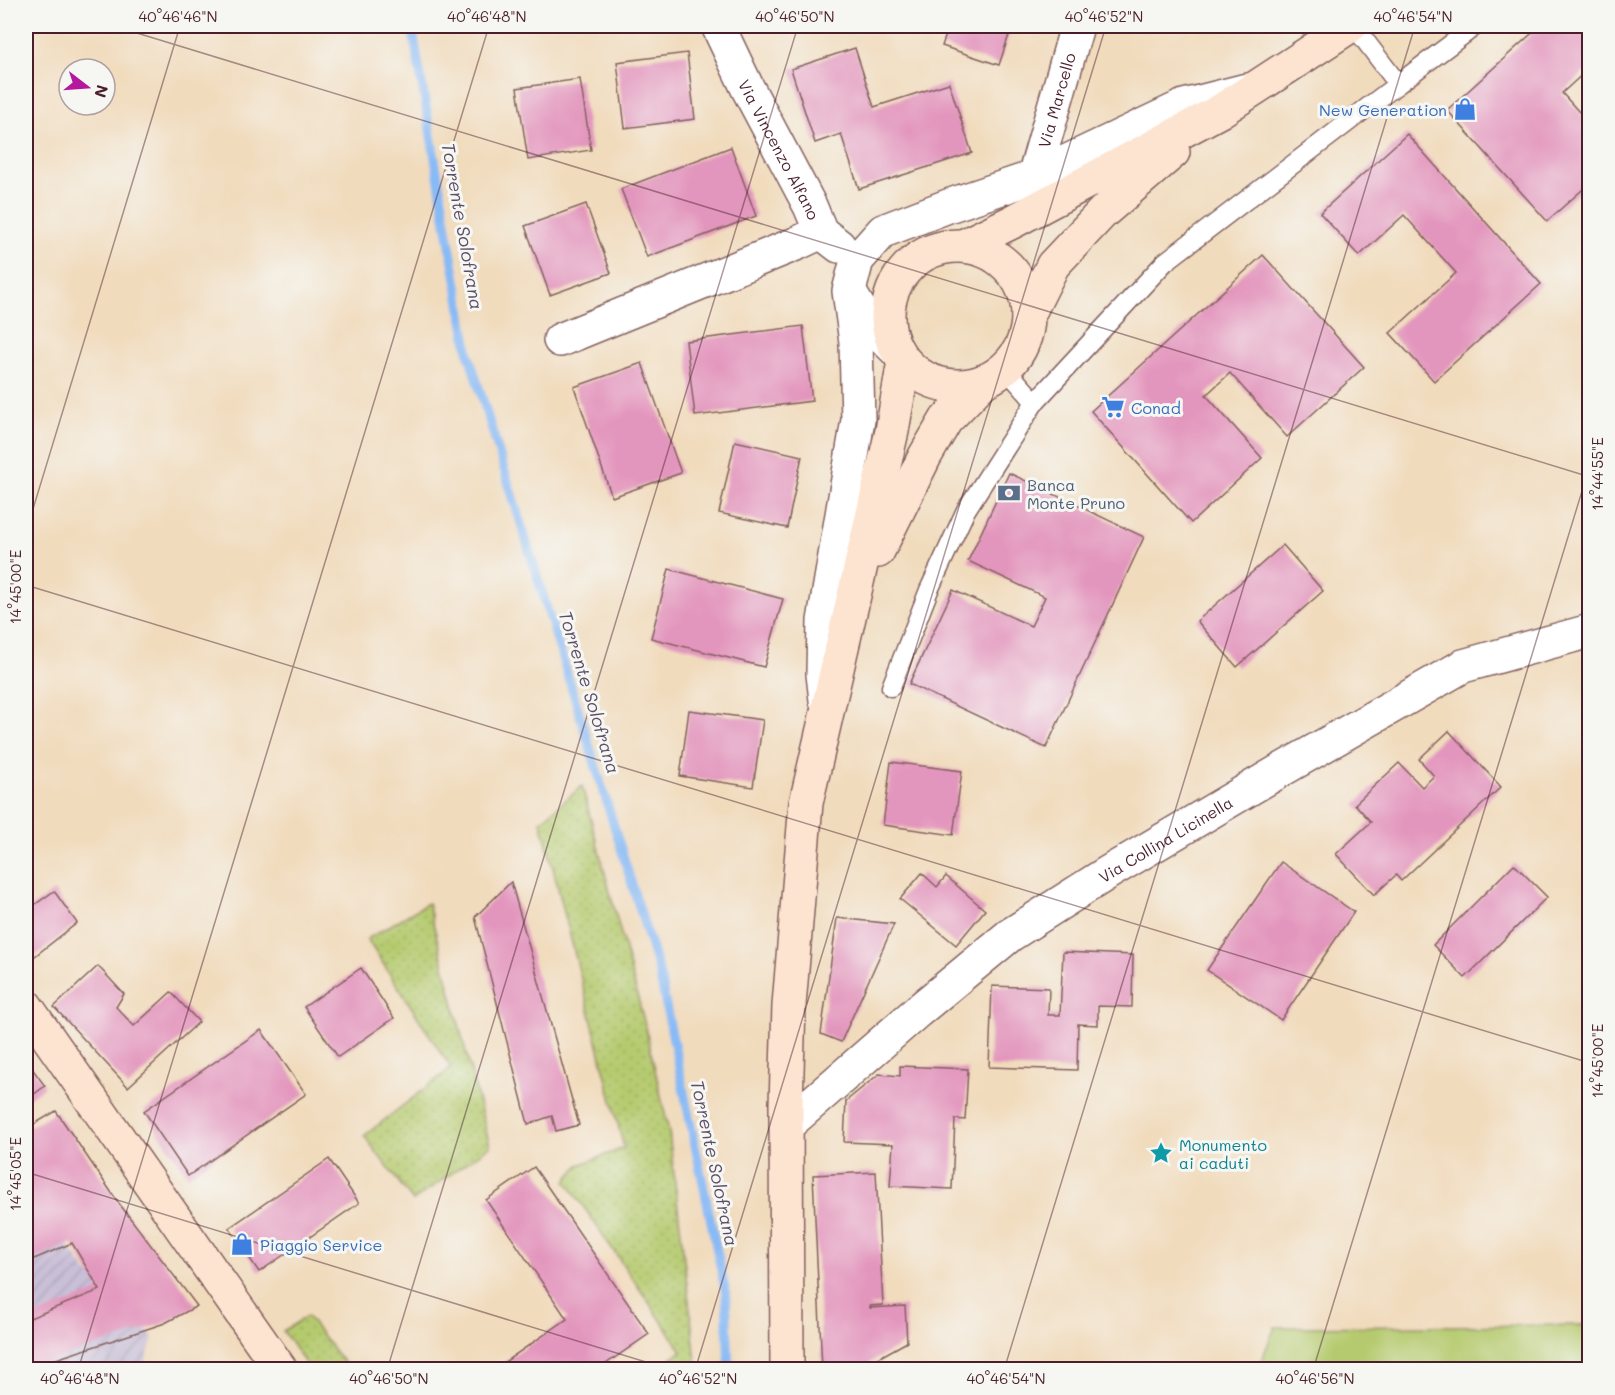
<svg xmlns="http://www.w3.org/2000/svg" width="1615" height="1395" font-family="Mali,sans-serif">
<defs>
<pattern id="industrial-furrows" width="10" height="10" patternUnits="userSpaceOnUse" patternTransform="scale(1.5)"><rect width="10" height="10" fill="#c9bfd7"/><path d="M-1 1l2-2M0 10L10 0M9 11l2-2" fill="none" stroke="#aea4b9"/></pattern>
<pattern id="garden-dots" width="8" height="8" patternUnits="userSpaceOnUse" patternTransform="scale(1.5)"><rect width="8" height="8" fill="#b5ca6e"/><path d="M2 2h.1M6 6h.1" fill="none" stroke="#9dad5f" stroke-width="1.8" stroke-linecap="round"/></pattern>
</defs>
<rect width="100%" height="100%" fill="#f6f6f2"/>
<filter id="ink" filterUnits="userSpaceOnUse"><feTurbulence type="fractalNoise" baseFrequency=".0167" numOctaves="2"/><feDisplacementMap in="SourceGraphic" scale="12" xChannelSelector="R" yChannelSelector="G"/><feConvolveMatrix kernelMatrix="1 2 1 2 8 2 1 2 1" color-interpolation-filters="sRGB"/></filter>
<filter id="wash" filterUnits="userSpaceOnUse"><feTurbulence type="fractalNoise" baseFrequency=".008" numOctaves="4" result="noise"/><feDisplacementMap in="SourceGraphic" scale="24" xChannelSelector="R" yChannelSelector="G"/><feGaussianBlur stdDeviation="1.35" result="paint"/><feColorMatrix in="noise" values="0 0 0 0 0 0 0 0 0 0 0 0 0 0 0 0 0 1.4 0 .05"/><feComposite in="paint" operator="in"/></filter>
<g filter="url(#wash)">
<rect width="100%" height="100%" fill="#f1dbbd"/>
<polygon fill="url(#industrial-furrows)" points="26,1188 87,1272 153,1337 143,1369 26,1369"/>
<polygon fill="#b5ca6e" stroke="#80744c" stroke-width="1.5" points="1589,1325 1589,1369 1258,1369 1275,1327"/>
<g fill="url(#garden-dots)" stroke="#80744c" stroke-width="1.5">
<polygon points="582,786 645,1025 669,1132 697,1369 656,1369 682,1351 566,1181 579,1165 624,1148 541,821"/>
<polygon points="428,903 490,1146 413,1201 364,1136 451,1068 367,939"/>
<polygon points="307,1316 349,1369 309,1369 283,1331"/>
</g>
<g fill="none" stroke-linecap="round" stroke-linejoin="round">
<polyline stroke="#88baf5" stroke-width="9" points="412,26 469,355 659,972 726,1294 729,1370"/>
</g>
<g id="blocks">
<g fill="#e396bd">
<polygon points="949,26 1012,26 999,65 942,46"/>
<polygon points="1540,26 1590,26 1590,75 1586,71 1562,93 1590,124 1590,183 1547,221 1447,110"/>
<polygon points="855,48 874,107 949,83 972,153 859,189 841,134 815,143 791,69"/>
<polygon points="687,53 695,119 625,128 617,62"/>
<polygon points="580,79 591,150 528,160 517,88"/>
<polygon points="1407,134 1541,284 1434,381 1390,333 1456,273 1404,215 1359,256 1320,213"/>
<polygon points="731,147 756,216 647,257 621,189"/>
<polygon points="586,204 611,273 550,295 525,226"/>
<polygon points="1263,255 1364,367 1287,437 1230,373 1206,395 1262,458 1191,523 1091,411"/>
<polygon points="803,326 812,401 695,416 686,341"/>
<polygon points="642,363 681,473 612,497 574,387"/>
<polygon points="735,441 802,456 787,528 719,513"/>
<polygon points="1009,473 1144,537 1046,748 909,684 953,590 1031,626 1045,597 968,561"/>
<polygon points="1283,545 1323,591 1237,667 1197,621"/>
<polygon points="669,569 783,599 764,667 651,638"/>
<polygon points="689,710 763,720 753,787 680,776"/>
<polygon points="1449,731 1501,787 1401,881 1396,875 1374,895 1336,854 1371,822 1355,804 1399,763 1422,787 1434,776 1419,759"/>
<polygon points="891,762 962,771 953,835 883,825"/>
<polygon points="1281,862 1354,912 1281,1020 1207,970"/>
<polygon points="1514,864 1547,897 1465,978 1433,945"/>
<polygon points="922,873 937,887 946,876 985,910 956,945 900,899"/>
<polygon points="511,882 579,1125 556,1131 552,1116 528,1124 475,917"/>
<polygon points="54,891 77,923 26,963 26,911"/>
<polygon points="837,918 894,924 841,1042 821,1034"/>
<polygon points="1063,952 1133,955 1132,1007 1098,1006 1098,1025 1078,1024 1077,1070 989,1067 992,986 1049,988 1048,1015 1060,1015"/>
<polygon points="98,966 124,994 116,1007 134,1026 171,992 199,1022 128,1087 54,1007"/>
<polygon points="361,968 394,1018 338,1057 304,1007"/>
<polygon points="261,1030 306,1094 188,1176 144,1111"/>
<polygon points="26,1060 45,1086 26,1100"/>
<polygon points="900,1066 968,1069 965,1120 955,1119 952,1189 890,1186 893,1144 844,1142 846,1101 879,1074 900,1076"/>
<polygon points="56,1111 118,1202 197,1306 165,1323 26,1369 26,1306 30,1318 100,1290 72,1243 34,1259 26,1247 26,1129"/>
<polygon points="329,1159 359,1203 259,1272 229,1228"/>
<polygon points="534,1167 649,1334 597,1370 493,1370 567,1319 486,1200"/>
<polygon points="876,1172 883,1305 870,1306 870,1308 905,1306 907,1342 862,1367 822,1369 813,1175"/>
</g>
</g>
</g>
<g filter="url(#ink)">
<use href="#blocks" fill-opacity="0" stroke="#84615e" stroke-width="1.5"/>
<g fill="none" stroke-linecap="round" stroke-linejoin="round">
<g stroke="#84615e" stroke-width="21">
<g id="service">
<polyline points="1398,84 1475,26"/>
<polyline points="1035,402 1165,262 1398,84 1354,26"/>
<polyline points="891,687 929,590 966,510 1035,402 1005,368"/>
</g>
</g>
<g stroke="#84615e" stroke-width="36">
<g id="minor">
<path id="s1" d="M 718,26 L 747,87 L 810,206 L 821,232 L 839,246"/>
<path id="s2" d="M 1034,177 L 1077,26"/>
<polyline points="853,298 866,320 897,351"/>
<polyline points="560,340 798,243 821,232"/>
<polyline points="826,700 823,674 824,621 858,420 856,342 849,291 857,260 883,231 948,206 1034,177 1184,106 1247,90"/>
<path id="s3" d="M 786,1126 L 918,1011 L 1010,935 L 1109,872 L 1283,769 L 1463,666 L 1590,631"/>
</g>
</g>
<g stroke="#84615e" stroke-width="36">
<g id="secondary">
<circle cx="958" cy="316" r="70"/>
<polyline points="963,246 1014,221 1220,111 1350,26"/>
<polyline points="1028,315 1053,265 1103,212 1173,152"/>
<polyline points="878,551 925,456 946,420 984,381"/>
<polyline points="26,1006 281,1370"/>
<polyline points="787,1370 786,1105 789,1005 806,803 892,431 904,361"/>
</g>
</g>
<use href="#service" stroke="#fff" stroke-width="18"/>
<use href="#minor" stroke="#fff" stroke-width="33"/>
<use href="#secondary" stroke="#fde4d1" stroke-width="33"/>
</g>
</g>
<path fill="none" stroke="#4a1f2b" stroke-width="1.5" stroke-opacity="0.45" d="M 114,26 L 1590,477M 26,532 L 180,26M 26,585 L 1590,1063M 26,1172 L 672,1370M 78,1370 L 489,26M 387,1370 L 798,26M 695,1370 L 1106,26M 1004,1370 L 1415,26M 1313,1370 L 1590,465"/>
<defs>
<g id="shop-bare" transform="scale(1.8)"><path d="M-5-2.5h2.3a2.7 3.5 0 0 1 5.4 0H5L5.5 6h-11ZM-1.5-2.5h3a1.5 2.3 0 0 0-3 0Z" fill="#3f7fe0" stroke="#f6f6f2" stroke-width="2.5" paint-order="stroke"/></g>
<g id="supermarket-bare" transform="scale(1.8)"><path d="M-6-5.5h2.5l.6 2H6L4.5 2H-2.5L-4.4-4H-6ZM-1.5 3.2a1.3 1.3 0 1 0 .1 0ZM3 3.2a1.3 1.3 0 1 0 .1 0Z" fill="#3f7fe0" stroke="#f6f6f2" stroke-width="2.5" paint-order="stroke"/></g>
<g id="bank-bare" transform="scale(1.8)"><path d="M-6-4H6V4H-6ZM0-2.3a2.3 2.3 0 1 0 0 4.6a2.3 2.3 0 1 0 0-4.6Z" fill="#5c6f8a" stroke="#f6f6f2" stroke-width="2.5" paint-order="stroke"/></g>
<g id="sight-bare" transform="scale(1.8)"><path d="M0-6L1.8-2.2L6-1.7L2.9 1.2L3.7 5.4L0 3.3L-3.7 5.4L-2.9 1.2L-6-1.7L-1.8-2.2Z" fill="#0f9aa8" stroke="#f6f6f2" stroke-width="2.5" paint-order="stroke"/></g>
</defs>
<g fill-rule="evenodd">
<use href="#shop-bare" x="1465" y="109"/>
<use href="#supermarket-bare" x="1113" y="407"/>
<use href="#bank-bare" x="1009" y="493"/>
<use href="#sight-bare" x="1161" y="1153"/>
<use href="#shop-bare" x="242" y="1244"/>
</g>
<g text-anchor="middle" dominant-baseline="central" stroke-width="6" stroke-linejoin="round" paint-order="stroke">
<g font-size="16" fill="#4a1f2b" stroke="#f6f6f2">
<text stroke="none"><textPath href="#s2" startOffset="80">Via Marcello</textPath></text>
<text stroke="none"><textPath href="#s1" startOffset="138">Via Vincenzo Alfano</textPath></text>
<text stroke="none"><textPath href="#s3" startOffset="477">Via Collina Licinella</textPath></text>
</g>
<g font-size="16" fill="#366cbe" stroke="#f6f6f2" text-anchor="start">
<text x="1447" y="109" text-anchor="end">New Generation</text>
<text x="1131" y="407">Conad</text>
<text x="260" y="1244">Piaggio Service</text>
</g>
<g font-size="16" fill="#4e5e75" stroke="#f6f6f2" text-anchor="start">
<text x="1027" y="484">Banca<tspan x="1027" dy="18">Monte Pruno</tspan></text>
</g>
<g font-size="16" fill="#0d838f" stroke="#f6f6f2" text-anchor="start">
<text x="1179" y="1144">Monumento<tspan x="1179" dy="18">ai caduti</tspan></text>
</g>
<g font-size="18" font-style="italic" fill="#5d4e68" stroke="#f6f6f2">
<text transform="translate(463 226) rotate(80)">Torrente Solofrana</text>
<text transform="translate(590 692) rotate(73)">Torrente Solofrana</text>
<text transform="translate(715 1163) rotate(78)">Torrente Solofrana</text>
</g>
</g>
<rect width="1615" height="1395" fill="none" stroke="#f6f6f2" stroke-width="66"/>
<g transform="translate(87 87) rotate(107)"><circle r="28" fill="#f6f6f2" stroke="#b1a0a2" stroke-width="1.5"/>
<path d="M0-4.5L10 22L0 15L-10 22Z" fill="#b5179e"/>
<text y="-9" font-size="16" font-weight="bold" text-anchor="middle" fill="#4a1f2b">N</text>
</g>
<rect x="33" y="33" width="1549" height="1329" fill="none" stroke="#4a1f2b" stroke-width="2"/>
<g font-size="15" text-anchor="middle" fill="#4a1f2b">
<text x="178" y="22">40°46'46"N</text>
<text x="487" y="22">40°46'48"N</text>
<text x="795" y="22">40°46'50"N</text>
<text x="1104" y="22">40°46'52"N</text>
<text x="1413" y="22">40°46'54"N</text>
<text transform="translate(1598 474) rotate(-90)" y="5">14°44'55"E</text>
<text transform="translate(16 587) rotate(-90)" y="5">14°45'00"E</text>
<text transform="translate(1598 1061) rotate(-90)" y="5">14°45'00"E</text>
<text transform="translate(16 1174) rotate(-90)" y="5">14°45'05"E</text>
<text x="80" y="1384">40°46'48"N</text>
<text x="389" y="1384">40°46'50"N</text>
<text x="698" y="1384">40°46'52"N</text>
<text x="1006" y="1384">40°46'54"N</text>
<text x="1315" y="1384">40°46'56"N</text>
</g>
</svg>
